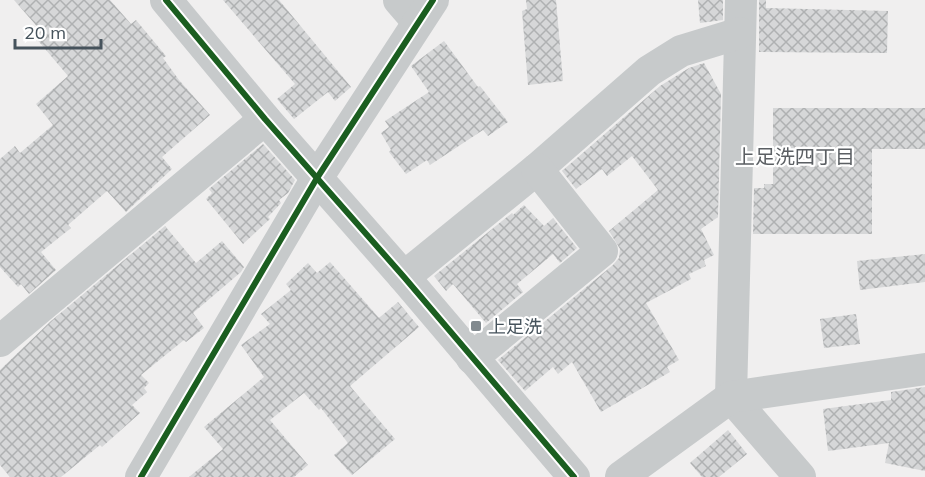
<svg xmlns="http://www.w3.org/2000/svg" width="925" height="477" font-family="Mulish,'Noto Sans JP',sans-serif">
<defs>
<pattern id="building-cross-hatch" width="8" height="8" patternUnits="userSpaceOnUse" patternTransform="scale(1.5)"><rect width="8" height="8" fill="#d6d7d8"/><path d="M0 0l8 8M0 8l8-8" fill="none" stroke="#afb1b2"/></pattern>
</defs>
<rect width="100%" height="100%" fill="#f0efef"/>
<g fill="url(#building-cross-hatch)">
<polygon points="14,0 110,0 131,24 136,20 166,56 163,58 179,80 210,115 162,157 172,169 126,212 107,191 68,225 71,228 41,252 56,270 29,294 21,284 18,287 0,267 0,159 15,146 20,153 53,125 36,104 68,76 35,37 41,31"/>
<polygon points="223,0 279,0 351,87 335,101 328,92 294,119 277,99 295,84"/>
<polygon points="526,0 556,0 563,81 528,85 522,11 527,9"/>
<polygon points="698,0 723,0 723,20 700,23"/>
<polygon points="759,0 766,0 766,8 888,11 887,53 759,52"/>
<polygon points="444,41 478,87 480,86 508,122 488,136 483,130 430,165 427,160 406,174 389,152 391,150 381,133 389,127 385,121 429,92 411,66"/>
<polygon points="704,63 721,94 718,217 701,229 714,255 704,260 706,266 689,274 691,279 646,303 679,360 667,367 670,372 601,412 572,362 558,374 553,367 525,391 498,360 613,265 619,258 620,249 609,231 658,190 632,156 607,176 602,169 576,189 562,171 660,86 689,68"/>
<polygon points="773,108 925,108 925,149 872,149 872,234 753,234 754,188 764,188 764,184 773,184"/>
<polygon points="263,144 295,180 288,193 279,200 281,203 268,217 270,219 243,244 206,199 212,193 209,189"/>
<polygon points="524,205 544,226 553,218 577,248 560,263 553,254 517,284 523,292 486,323 453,284 446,291 434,276 512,213 513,215"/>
<polygon points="165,226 196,263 222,241 244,267 241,272 193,313 204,328 186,342 184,340 141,375 149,383 144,388 147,392 132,405 140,413 102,447 100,445 61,477 10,477 0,465 0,370 51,321"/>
<polygon points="925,254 925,282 860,290 857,261"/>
<polygon points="330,262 379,318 398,302 419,327 350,386 395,439 352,475 334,455 348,443 321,408 319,410 304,393 270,420 308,465 294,477 189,477 223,449 204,427 264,377 241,345 270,324 261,314 291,290 286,284 308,263 317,273"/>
<polygon points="856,314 860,344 824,348 820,319"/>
<polygon points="925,387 925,471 885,463 889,443 828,451 823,409 891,400 891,392"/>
<polygon points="728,430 747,454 719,477 702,477 690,463"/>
</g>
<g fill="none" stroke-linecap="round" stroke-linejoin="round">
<g stroke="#c7cacb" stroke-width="32">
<polyline points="166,0 265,119 404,277 574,477"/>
<polyline points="399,0 418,22"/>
<polyline points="741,0 731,397 800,477"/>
<polyline points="404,277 537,169 649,71 681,51 740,33"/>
<polyline points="0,341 265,119"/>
<polyline points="472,358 602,251 537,169"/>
<polyline points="141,477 317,178 433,0"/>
<polyline points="621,477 731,397 925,369"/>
</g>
<g stroke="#fff" stroke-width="10">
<g id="cycleway">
<polyline points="166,0 265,119 404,277 574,477"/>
<polyline points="141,477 317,178 433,0"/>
</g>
</g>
<use href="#cycleway" stroke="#1b5e20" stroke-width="6"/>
</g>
<rect fill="#828a8f" stroke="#fff" stroke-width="2" x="470" y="320" width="12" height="12" rx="3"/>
<g text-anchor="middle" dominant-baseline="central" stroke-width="4.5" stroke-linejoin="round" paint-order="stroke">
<g font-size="18" fill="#46535c" stroke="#fff" text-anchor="start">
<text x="488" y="326">上足洗</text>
</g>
<g font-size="20" fill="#5b5f63" stroke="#fff">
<text x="795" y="156">上足洗四丁目</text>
</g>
</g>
<path d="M15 39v9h86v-9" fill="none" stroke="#46535c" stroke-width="3"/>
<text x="24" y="39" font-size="18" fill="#46535c" stroke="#ffffff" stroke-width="4.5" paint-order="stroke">20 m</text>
</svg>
